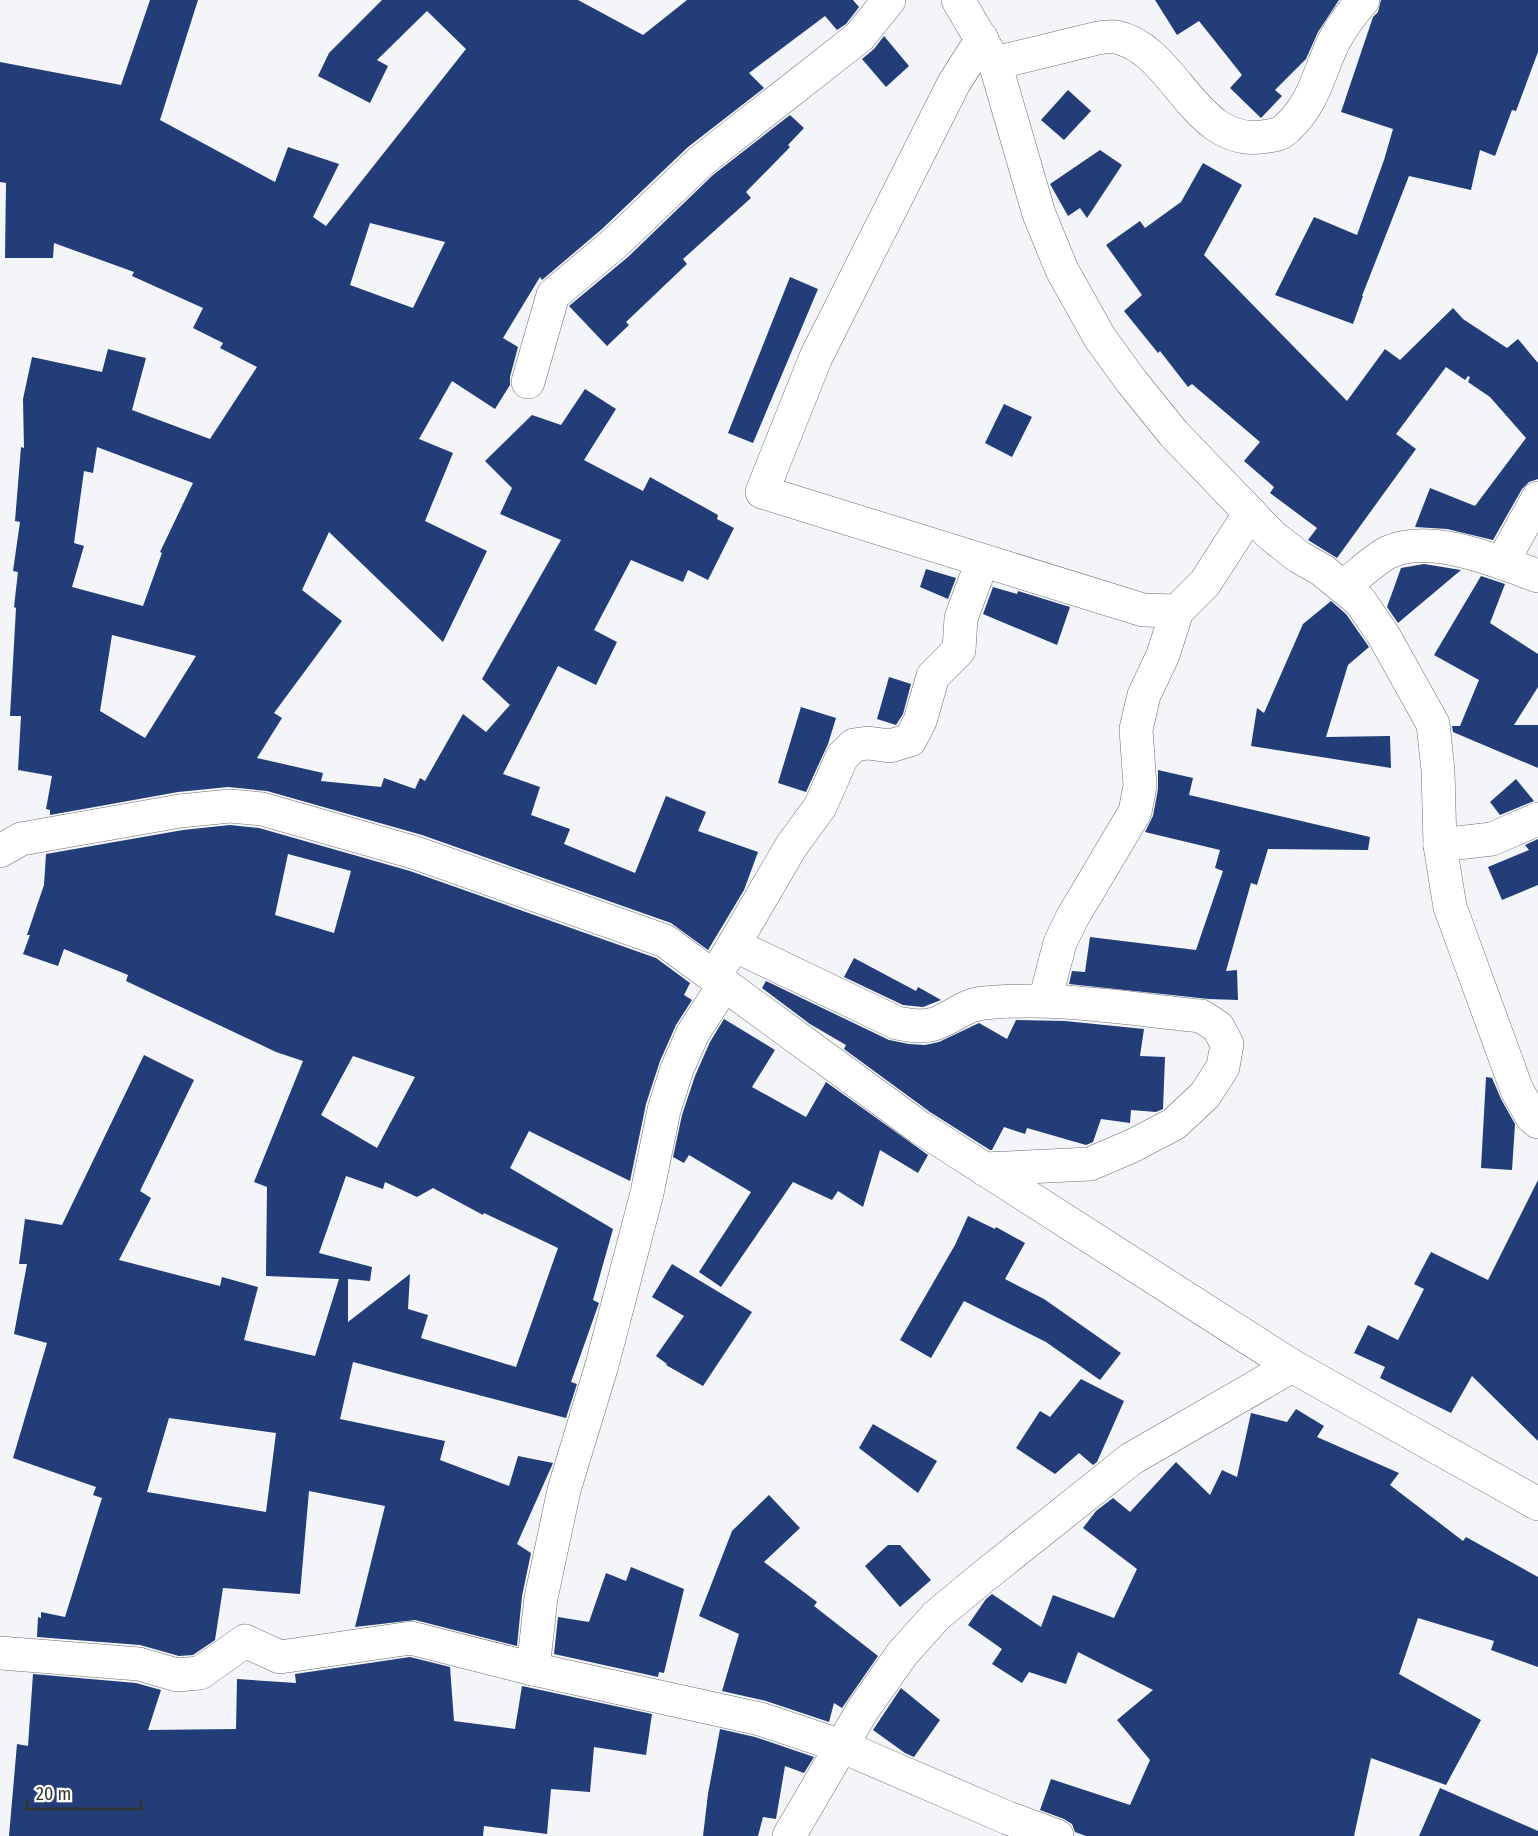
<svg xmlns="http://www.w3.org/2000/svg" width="1538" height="1836" font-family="'Fira Sans Condensed',sans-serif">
<rect width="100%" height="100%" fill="#f3f5f8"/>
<g fill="#223d77" fill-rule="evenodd">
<path d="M 150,0 L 198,0 L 160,120 L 275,182 L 288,147 L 339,164 L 313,217 L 326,226 L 466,49 L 427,11 L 377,60 L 388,66 L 370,103 L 318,76 L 329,53 L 382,0 L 578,0 L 643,35 L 687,0 L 853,0 L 859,7 L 846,24 L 837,30 L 825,16 L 749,73 L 764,88 L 688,147 L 602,229 L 542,280 L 540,277 L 503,338 L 518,347 L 510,377 L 510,385 L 495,409 L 452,381 L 419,439 L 453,453 L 425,521 L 487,551 L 443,642 L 329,532 L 302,590 L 342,621 L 274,713 L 282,718 L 257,758 L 323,773 L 321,781 L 381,787 L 384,778 L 415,789 L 420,778 L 425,781 L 463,714 L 486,732 L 510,705 L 482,679 L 561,540 L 500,514 L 512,488 L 485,461 L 532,415 L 561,425 L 585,389 L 616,409 L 584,460 L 643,491 L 650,477 L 718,515 L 717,519 L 734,528 L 708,580 L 688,570 L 683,582 L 631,560 L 594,630 L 617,642 L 596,685 L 558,666 L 503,774 L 540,787 L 531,815 L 570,829 L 564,844 L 635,873 L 666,796 L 706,812 L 698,831 L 758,852 L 744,890 L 708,950 L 671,923 L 422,835 L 267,791 L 228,787 L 178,792 L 50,815 L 50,810 L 46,809 L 52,776 L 18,770 L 21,716 L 10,716 L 16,608 L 14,607 L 18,572 L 13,571 L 20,522 L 15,521 L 21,447 L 24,448 L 23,399 L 32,357 L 102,372 L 108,349 L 146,358 L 132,410 L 210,439 L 257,367 L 220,348 L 223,343 L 193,328 L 203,308 L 132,276 L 134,272 L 54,243 L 53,258 L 5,258 L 6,183 L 0,182 L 0,62 L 121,85 ZM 370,223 L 445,242 L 413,308 L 350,285 ZM 97,447 L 193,483 L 160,552 L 162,553 L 143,606 L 72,587 L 84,546 L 74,543 L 84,471 L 93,473 ZM 112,635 L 196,656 L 145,738 L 100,711 Z"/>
<polygon points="1155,0 1339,0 1318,32 1306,59 1275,90 1282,96 1261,118 1230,88 1242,75 1199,21 1177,35"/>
<polygon points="1381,0 1538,0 1538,52 1516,111 1512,110 1495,156 1480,150 1471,190 1409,176 1362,296 1363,296 1353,324 1275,295 1314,217 1357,235 1384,160 1393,129 1341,112 1373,17 1378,12"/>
<polygon points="884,36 909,66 886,87 862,59 874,49"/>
<polygon points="1068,90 1091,111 1064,140 1041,120"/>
<polygon points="790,115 804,128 788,145 790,147 746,192 751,198 683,259 687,264 626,322 629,325 607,346 569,306 628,257 713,175"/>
<polygon points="1100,150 1122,165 1087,218 1080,208 1068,216 1050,184"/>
<polygon points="1203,163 1242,185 1204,255 1347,401 1385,349 1400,360 1453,308 1463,319 1507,348 1518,339 1538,363 1538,479 1529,482 1522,489 1493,540 1447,529 1415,527 1430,488 1475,506 1526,438 1490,397 1468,382 1470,377 1468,376 1465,380 1446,367 1396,434 1416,449 1337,558 1308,540 1317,528 1270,493 1274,487 1244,461 1260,442 1192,384 1188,387 1160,351 1158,353 1124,311 1142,295 1106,245 1140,221 1145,228 1181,202"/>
<polygon points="790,277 818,289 753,443 728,433"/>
<polygon points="1004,404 1032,417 1012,457 985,443"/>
<polygon points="1424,564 1461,570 1398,623 1387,607 1401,568"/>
<polygon points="926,569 956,578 948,599 920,587"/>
<polygon points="1481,576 1505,584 1490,623 1538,654 1538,687 1514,725 1538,725 1538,768 1453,732 1452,726 1460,726 1479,680 1434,655"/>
<polygon points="993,587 1017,594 1018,591 1070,607 1057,645 983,614"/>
<polygon points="1331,601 1346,614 1369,647 1348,665 1326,737 1390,736 1391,768 1251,746 1257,708 1264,713 1303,624"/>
<polygon points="889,677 911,684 903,714 896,725 877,719"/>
<polygon points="801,707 836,718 828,744 806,792 778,783"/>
<polygon points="1158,770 1193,778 1189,795 1370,837 1368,850 1268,849 1257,885 1251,883 1226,971 1237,970 1238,1000 1209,999 1069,984 1072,971 1085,972 1090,937 1196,950 1223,871 1215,868 1220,850 1145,832 1153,816 1158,789"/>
<polygon points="1516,779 1534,801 1500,815 1490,802"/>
<path d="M 230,825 L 259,828 L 410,871 L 656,958 L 690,983 L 684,995 L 692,1000 L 676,1025 L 660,1061 L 646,1104 L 630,1181 L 529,1131 L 510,1168 L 613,1229 L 593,1300 L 599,1303 L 571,1382 L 577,1384 L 566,1418 L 353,1362 L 340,1419 L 445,1441 L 440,1460 L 509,1486 L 518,1456 L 553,1463 L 517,1544 L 531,1553 L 522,1596 L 517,1646 L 415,1620 L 355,1627 L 385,1506 L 309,1491 L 300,1594 L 223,1588 L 215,1640 L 193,1655 L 179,1656 L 140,1645 L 37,1637 L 38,1617 L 41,1618 L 41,1612 L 65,1617 L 102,1498 L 93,1495 L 96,1487 L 13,1458 L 47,1343 L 14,1334 L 27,1264 L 19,1264 L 25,1219 L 62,1225 L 144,1055 L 194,1080 L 140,1191 L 151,1198 L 119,1260 L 220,1286 L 222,1277 L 258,1287 L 244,1340 L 315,1356 L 339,1279 L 266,1276 L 267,1187 L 254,1182 L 303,1061 L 276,1052 L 126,981 L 128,975 L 64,949 L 58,966 L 23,954 L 30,935 L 27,935 L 44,885 L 46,854 L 183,830 ZM 288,854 L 351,871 L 334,933 L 275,915 ZM 353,1056 L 415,1077 L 377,1148 L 321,1115 ZM 346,1176 L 383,1189 L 385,1182 L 417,1197 L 433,1188 L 483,1215 L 484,1213 L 558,1248 L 516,1367 L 421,1338 L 428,1315 L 408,1309 L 410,1274 L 348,1322 L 348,1279 L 370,1281 L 372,1267 L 319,1253 ZM 169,1418 L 276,1433 L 266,1512 L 147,1492 Z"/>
<polygon points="1538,839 1538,885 1502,900 1488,867 1529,850 1525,845"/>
<polygon points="854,958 916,991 918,987 941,1000 923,1007 903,1005 844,977"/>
<polygon points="766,981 889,1040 909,1044 925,1045 939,1042 979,1023 1007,1039 1016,1020 1065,1021 1144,1029 1140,1056 1165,1057 1163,1109 1156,1112 1131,1110 1130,1123 1101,1119 1093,1142 1086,1145 1027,1128 1025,1134 1004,1127 992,1150 990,1150 930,1112 844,1049 846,1045 810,1024 762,988"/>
<polygon points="724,1019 775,1050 752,1087 806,1117 826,1082 928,1155 918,1173 880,1150 863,1207 838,1191 832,1200 793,1182 721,1287 699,1272 751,1192 689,1155 684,1163 673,1157 682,1115 695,1076 710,1042"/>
<polygon points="1486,1077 1492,1078 1501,1099 1515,1124 1512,1170 1481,1168"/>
<polygon points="1538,1180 1538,1441 1472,1376 1451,1413 1380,1378 1385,1367 1354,1353 1368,1325 1398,1340 1424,1289 1414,1284 1431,1252 1488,1280"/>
<polygon points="968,1216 995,1229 996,1227 1025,1243 1005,1279 1044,1299 1121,1353 1100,1380 1046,1342 964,1301 931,1358 900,1340 955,1245"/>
<polygon points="672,1264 752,1312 703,1386 666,1365 667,1364 656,1356 684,1316 652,1297"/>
<polygon points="1081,1379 1124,1401 1097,1462 1093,1465 1079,1453 1055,1474 1016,1448 1040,1411 1050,1417"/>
<polygon points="1296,1409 1324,1426 1317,1437 1399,1473 1390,1485 1463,1541 1466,1537 1538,1577 1538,1667 1491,1650 1494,1641 1418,1618 1399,1674 1481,1720 1446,1785 1371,1758 1354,1836 1086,1836 1075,1832 1072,1824 1064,1819 1040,1810 1051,1779 1130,1805 1150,1760 1117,1720 1153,1690 1078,1652 1066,1684 1029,1672 1022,1683 992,1664 1002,1649 968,1625 986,1599 992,1594 1041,1627 1053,1595 1114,1618 1137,1569 1083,1528 1096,1511 1113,1498 1130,1512 1176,1462 1210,1495 1222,1470 1237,1477 1251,1413 1287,1422"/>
<polygon points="873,1424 937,1461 918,1493 859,1448"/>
<polygon points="769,1495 800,1528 764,1562 817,1602 814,1606 878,1656 842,1708 834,1703 829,1722 766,1701 722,1691 739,1634 699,1616 732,1531"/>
<polygon points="888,1545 900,1545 931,1580 900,1607 865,1566"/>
<polygon points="631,1567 684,1589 664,1673 659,1672 658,1677 554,1654 558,1617 589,1622 606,1573 626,1581"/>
<polygon points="410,1657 450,1667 454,1721 515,1729 522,1686 652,1714 646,1755 594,1747 590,1792 551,1789 547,1834 484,1826 483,1836 9,1836 17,1744 28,1746 33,1674 136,1683 161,1690 148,1730 236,1729 237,1679 296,1683 295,1674"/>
<polygon points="901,1688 940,1720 914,1757 905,1753 873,1730"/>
<polygon points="720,1729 755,1737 814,1757 804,1773 785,1766 776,1819 763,1817 758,1836 703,1836 708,1794"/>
<polygon points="1440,1788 1538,1831 1538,1836 1419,1836"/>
</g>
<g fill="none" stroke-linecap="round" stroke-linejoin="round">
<g stroke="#6d6e71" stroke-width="34">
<g id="minor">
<polyline points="958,0 995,63 1039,214 1062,270 1100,338 1132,382 1174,434 1250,513 1271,535 1299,557 1322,570 1360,601 1384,636 1433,724 1438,770 1440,845 1450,907 1517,1090 1532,1117 1538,1122"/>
<polyline points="982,39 954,83 816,357 762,492 1143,610 1177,611 1205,583 1250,513"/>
<path d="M 995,63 L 1098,38 C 1104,37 1111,36 1116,37 C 1175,49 1194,146 1262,137 C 1272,135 1279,136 1287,128 C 1315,102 1318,74 1334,41 C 1342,26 1352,13 1363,0"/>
<polyline points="528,382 553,295 615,243 701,161 859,37 889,0"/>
<polyline points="1502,563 1538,498"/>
<path d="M 1344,586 C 1356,577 1376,558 1389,552 C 1431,533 1497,561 1538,576"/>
<polyline points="1440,845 1492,839 1538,819"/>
<polyline points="0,851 21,839 180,811 230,806 262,809 416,853 665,941 919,1127 1292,1366 1538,1504"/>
<path d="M 734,945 L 897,1023 C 909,1025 922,1028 934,1024 C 951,1019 965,1004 984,1003 C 1057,996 1129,1009 1201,1016 L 1218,1027 L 1227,1044 L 1223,1067 L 1205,1095 L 1174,1124 L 1132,1146 L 1090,1164 L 984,1169"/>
<polyline points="723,963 792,845 820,807 842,757 854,745 868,743 890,746 910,740 920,721 933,676 959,650 961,618 982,562"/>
<polyline points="1045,1000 1060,943 1072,918 1135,812 1140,786 1136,729 1144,695 1163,655 1177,611"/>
<polyline points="0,1653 139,1664 177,1675 200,1673 245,1641 280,1657 411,1638 533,1669 760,1719 841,1746 1008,1818 1057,1836"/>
<polyline points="533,1669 541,1598 564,1490 602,1365 647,1193 664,1110 677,1069 693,1033 724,985"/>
<polyline points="789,1836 862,1711 902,1654 936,1616 983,1577 1131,1459 1292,1366"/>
</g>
</g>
<use href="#minor" stroke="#fff" stroke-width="33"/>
</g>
<path d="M27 1800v9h114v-9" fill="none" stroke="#323334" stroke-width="3"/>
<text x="36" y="1800" font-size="18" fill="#323334" stroke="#ffffff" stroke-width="4.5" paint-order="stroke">20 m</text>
</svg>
